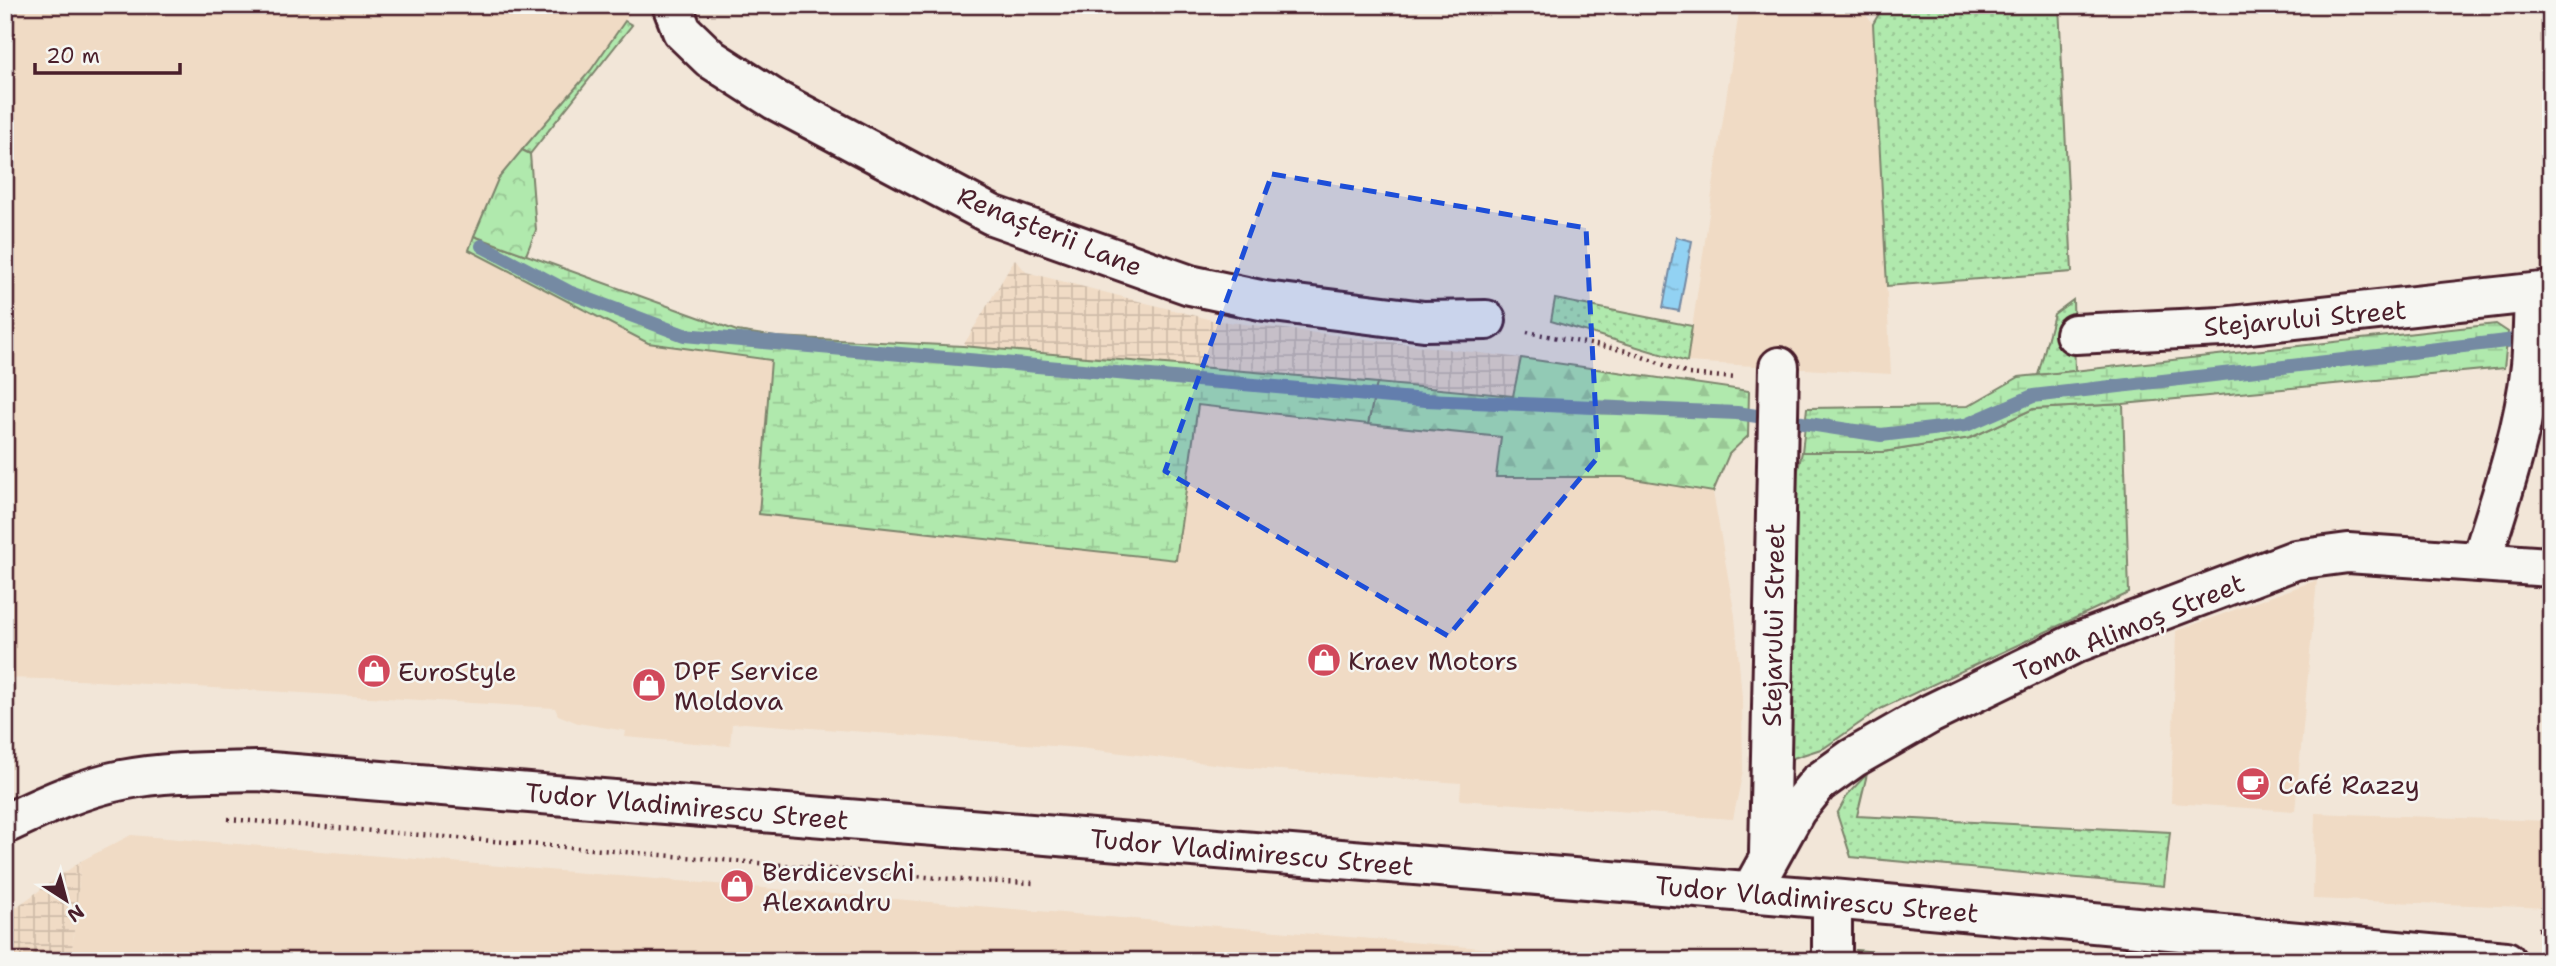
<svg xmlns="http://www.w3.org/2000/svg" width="2556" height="966" font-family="'Shantell Sans',sans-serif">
<defs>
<pattern id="industrial-grid" width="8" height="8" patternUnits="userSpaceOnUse" patternTransform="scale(1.75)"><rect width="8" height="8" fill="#f0dbc5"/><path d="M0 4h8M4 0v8" fill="none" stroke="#cfbca9"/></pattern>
<pattern id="grass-dots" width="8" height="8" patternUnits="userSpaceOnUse" patternTransform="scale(1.75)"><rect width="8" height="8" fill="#b0e9ad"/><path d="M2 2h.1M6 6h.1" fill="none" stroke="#99c795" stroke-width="1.8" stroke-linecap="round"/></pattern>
<pattern id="forest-firs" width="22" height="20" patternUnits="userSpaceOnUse" patternTransform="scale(1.75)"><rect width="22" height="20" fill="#b0e9ad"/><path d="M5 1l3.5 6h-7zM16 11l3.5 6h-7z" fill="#99c795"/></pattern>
<pattern id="wetland-marsh" width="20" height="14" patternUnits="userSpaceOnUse" patternTransform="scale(1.75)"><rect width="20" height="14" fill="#b0e9ad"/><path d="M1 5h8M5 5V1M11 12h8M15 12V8" fill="none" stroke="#99c795"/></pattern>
<pattern id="park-crowns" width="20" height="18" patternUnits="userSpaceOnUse" patternTransform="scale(1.75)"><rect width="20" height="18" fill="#b0e9ad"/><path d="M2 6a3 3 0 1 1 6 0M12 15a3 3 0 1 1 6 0" fill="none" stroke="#99c795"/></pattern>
<pattern id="water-ripples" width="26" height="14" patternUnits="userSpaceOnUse" patternTransform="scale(1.75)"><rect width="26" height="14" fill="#92d2f3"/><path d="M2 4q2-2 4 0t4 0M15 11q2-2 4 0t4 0" fill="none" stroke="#7fb4d0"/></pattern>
</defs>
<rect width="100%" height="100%" fill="#f2e6d8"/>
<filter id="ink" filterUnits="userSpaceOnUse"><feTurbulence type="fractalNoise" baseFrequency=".0143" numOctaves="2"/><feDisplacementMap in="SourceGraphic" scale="14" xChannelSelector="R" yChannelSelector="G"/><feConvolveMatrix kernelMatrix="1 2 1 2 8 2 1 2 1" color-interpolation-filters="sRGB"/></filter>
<g filter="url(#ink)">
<g fill="#f0dbc5">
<polygon points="5,5 627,5 633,9 591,70 498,179 469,250 647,343 771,360 925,530 1176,559 1198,405 1502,437 1496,477 1622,477 1713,492 1735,616 1742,698 1743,771 1733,819 1460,800 1461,783 1239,767 1080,748 744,723 732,724 730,746 625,737 626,731 578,723 558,715 555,708 79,680 5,678"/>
<polygon points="1740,5 1858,5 1873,24 1891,374 1687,362"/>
<polygon points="2317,580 2295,811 2171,803 2176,631"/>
<polygon points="2315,813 2549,821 2545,859 2551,860 2551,908 2313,899"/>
<polygon points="131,835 1634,961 71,961 81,861"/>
</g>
<g fill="url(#industrial-grid)">
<polygon points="1015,259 1026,272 1212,320 1521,358 1513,396 963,346"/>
<polygon points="81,861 71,961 5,961 5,915"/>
</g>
<g fill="url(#grass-dots)" stroke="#7d846c" stroke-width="2">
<polygon points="1884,5 2059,5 2072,272 1887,286 1873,24"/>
<polygon points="625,21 632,25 530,154 522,150 591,70"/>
<polygon points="1555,299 1692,326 1687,362 1551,321"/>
<polygon points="2073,300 2075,371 2038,375 2054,314"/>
<polygon points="2123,404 2129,593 1880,709 1824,748 1790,759 1797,474 1802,452 1883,452 1970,438 2033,409"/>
<polygon points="1867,774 1857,816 2170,832 2164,886 1851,857 1837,814 1848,794"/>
<polygon points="1856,950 1978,961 1856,961"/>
</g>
<polygon fill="url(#forest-firs)" stroke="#7d846c" stroke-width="2" points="1521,358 1749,391 1748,436 1729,454 1713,492 1622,477 1496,477 1501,437 1368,424 1377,383 1513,396"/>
<g fill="url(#wetland-marsh)" stroke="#7d846c" stroke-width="2">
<polygon points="474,236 737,331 776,337 963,346 1377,383 1368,424 1198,405 1176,560 759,514 771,360 648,343 469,250"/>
<polygon points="2496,324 2508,332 2504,368 2123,404 2033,409 1970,438 1883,452 1802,452 1807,408 1968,406 2019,377"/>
</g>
<polygon fill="url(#park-crowns)" stroke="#7d846c" stroke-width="2" points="522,150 530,154 536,230 526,255 474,236 498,179"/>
<polygon fill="url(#water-ripples)" stroke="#758aa3" stroke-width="2" points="1676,237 1692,241 1679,311 1663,308"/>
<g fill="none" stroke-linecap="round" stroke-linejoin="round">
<polyline stroke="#758aa3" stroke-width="14" points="482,246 569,292 684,335 1425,400 1737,413 1881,435 1966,425 2033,396 2532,338"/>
<g stroke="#4a1f2b" stroke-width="44">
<g id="minor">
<polyline points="672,5 682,31 711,59 775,100 992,215 1190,285 1265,301 1424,321 1486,320"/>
<polyline points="2075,334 2222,327 2551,291"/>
<path d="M 2481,561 C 2501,498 2524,431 2531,365 C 2533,342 2533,318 2534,295"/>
<polyline points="1769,853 1779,367"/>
<polyline points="1750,893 1796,810 1818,783 1853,758 1930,714 2078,642 2295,560 2348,553 2551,567"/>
<polyline points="1832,899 1832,961"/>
</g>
</g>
<g stroke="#4a1f2b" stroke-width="44">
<path id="major" d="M 5,824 C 43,806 81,788 122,780 C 167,771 213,772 258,771 L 1832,899 L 2506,961"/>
</g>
<g stroke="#4a1f2b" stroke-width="4.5" stroke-dasharray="2 5" stroke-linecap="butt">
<polyline points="1527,332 1627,351 1688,374 1736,378"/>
<polyline points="228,819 975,881 1036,883"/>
<polyline points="2538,929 2551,930"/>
</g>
<use href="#minor" stroke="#f6f6f2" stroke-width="38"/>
<use href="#major" stroke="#f6f6f2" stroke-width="38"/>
</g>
</g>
<path fill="#1d4ed8" fill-opacity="0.2" stroke="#1d4ed8" stroke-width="5" stroke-dasharray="14 9" stroke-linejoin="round" d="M 1272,174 L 1586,228 L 1598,457 L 1448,636 L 1165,471 Z"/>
<defs>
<g id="shop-disc" transform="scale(1.75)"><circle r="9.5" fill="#d1495b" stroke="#f6f6f2"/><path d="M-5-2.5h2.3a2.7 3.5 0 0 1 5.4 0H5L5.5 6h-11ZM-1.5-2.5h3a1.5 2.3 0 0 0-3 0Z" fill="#fff"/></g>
<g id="cafe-disc" transform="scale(1.75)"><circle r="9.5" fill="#d1495b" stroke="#f6f6f2"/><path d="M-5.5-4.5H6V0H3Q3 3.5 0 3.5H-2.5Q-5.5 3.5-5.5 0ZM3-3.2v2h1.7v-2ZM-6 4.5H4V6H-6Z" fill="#fff"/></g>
</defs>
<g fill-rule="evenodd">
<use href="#shop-disc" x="1324" y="660"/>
<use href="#shop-disc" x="374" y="671"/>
<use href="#shop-disc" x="649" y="685"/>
<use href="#cafe-disc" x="2253" y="784"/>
<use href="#shop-disc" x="737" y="886"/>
</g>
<g text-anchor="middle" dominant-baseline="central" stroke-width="5" stroke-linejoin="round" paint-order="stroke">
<g font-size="26" fill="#4a1f2b" stroke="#f6f6f2">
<text transform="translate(1050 231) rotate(22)">Renașterii Lane</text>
<text transform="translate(2305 318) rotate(-5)">Stejarului Street</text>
<text transform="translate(1773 625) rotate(-89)">Stejarului Street</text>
<text transform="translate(2129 627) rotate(-22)">Toma Alimoș Street</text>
<text transform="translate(687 806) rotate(5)">Tudor Vladimirescu Street</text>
<text transform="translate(1252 852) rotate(5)">Tudor Vladimirescu Street</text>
<text transform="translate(1817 899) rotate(5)">Tudor Vladimirescu Street</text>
</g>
<g font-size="26" fill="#4a1f2b" stroke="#f6f6f2" text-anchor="start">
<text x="1348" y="660">Kraev Motors</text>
<text x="674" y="670">DPF Service<tspan x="674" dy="30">Moldova</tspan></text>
<text x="398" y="671">EuroStyle</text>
<text x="2278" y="784">Café Razzy</text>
<text x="762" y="871">Berdicevschi<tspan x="762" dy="30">Alexandru</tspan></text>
</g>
</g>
<rect width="2556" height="966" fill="none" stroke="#f6f6f2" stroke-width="28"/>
<rect x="14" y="14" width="2528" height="938" fill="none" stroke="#4a1f2b" stroke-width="2.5" filter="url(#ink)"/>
<g transform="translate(66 900) rotate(144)" stroke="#f6f6f2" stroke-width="5" paint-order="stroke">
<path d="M0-5L12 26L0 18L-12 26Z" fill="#4a1f2b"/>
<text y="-10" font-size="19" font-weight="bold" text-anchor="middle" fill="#4a1f2b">N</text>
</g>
<path d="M35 63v10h145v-10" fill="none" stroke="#4a1f2b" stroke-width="3.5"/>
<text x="46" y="63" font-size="21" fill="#4a1f2b" stroke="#f6f6f2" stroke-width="5" paint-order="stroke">20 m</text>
</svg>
